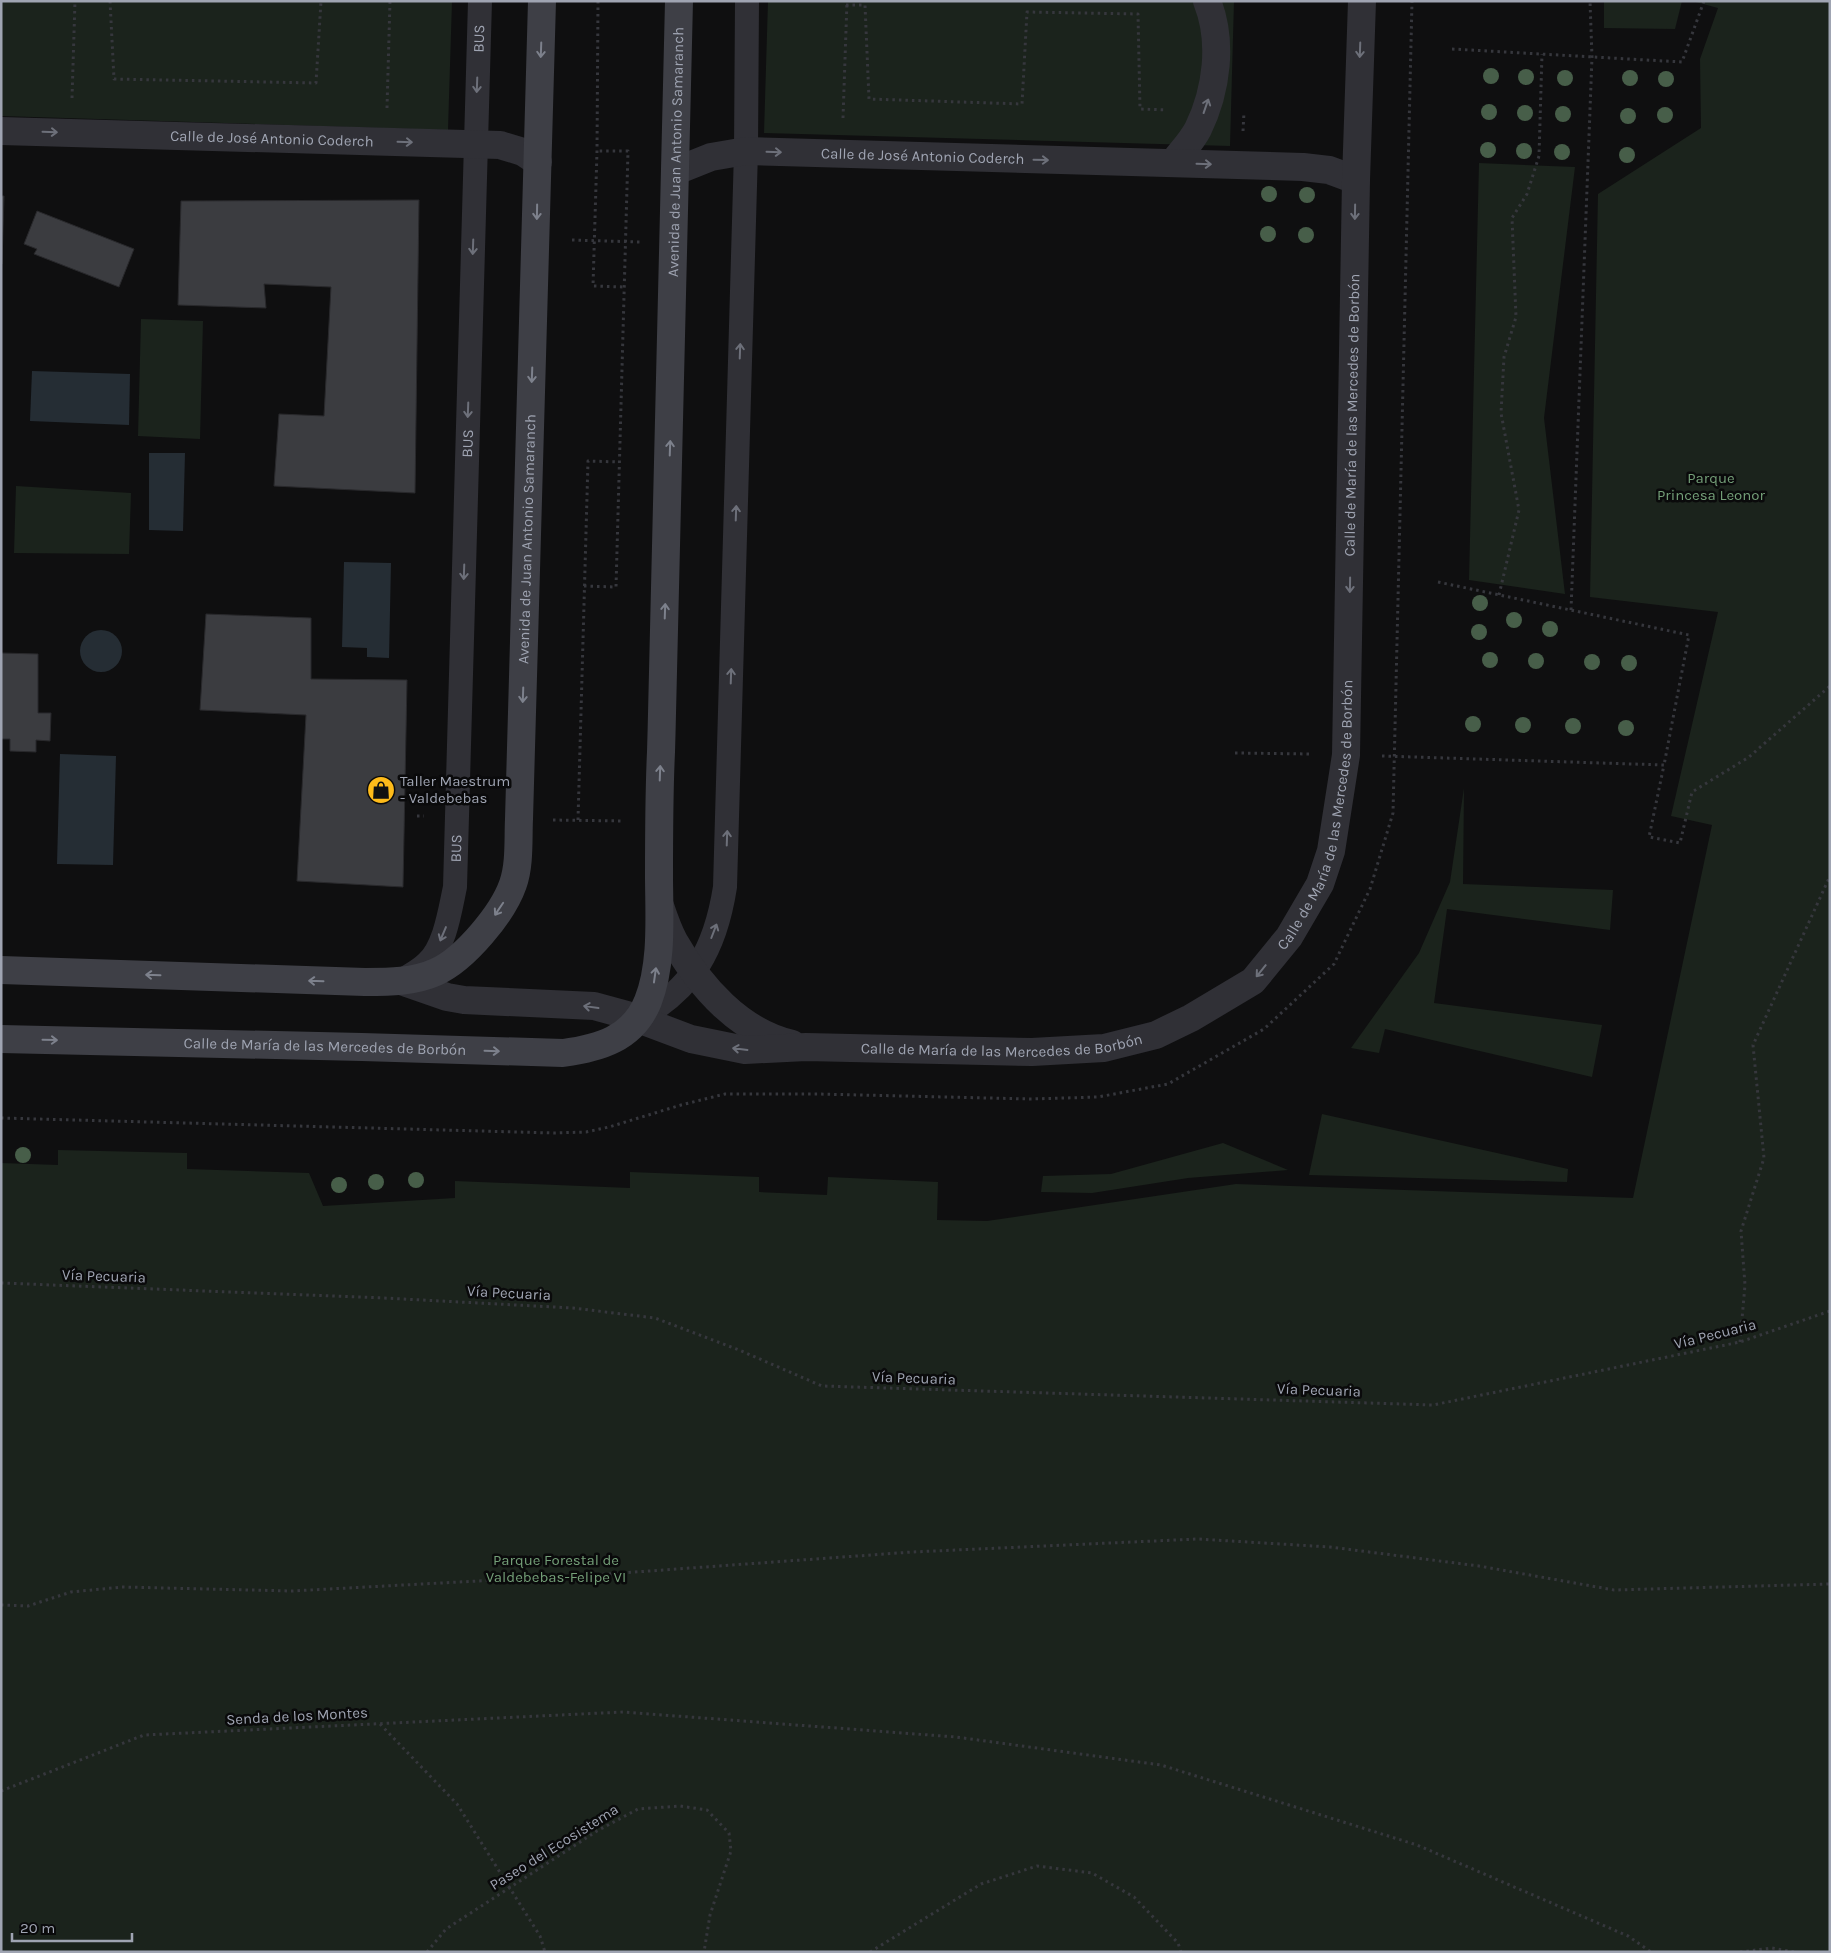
<svg xmlns="http://www.w3.org/2000/svg" width="1831" height="1953" font-family="Karla,sans-serif">
<rect width="100%" height="100%" fill="#0f0f10"/>
<g fill="#1b231c">
<polygon points="1,1 452,1 448,130 1,116"/>
<polygon points="768,1 1234,1 1230,146 764,133"/>
<polygon points="1604,1 1682,1 1675,29 1604,28"/>
<polygon points="1692,1 1830,1 1830,1952 1,1952 1,1163 58,1165 58,1150 187,1153 187,1169 309,1173 323,1206 455,1198 455,1181 630,1188 630,1172 759,1177 759,1192 827,1195 828,1177 938,1182 937,1220 987,1221 1236,1184 1633,1198 1712,825 1671,816 1718,612 1590,597 1598,194 1701,128 1700,59 1718,8"/>
<polygon points="1479,163 1575,167 1544,418 1565,594 1469,580"/>
<polygon points="141,319 203,321 200,439 138,436"/>
<polygon points="16,486 131,493 129,554 14,553"/>
<polygon points="1464,788 1463,884 1613,890 1610,930 1447,909 1434,1003 1602,1025 1592,1077 1385,1029 1379,1053 1351,1048 1419,953 1450,882"/>
<polygon points="1322,1114 1568,1169 1567,1182 1309,1175"/>
<polygon points="1223,1143 1288,1170 1188,1178 1092,1193 1041,1192 1043,1176 1111,1174"/>
</g>
<g fill="#252d34">
<polygon points="32,371 130,374 129,425 30,421"/>
<polygon points="149,453 185,453 183,531 149,530"/>
<polygon points="344,562 391,563 389,658 367,657 367,648 342,647"/>
<circle cx="101" cy="651" r="21"/>
<polygon points="60,754 116,756 113,865 57,864"/>
</g>
<g fill="#3b3c40" stroke="#29292c">
<polygon points="1,196 4,196 2,264 1,264"/>
<polygon points="419,200 415,493 274,486 279,414 324,416 331,287 264,284 266,308 178,305 181,201"/>
<polygon points="37,211 134,249 119,287 34,254 37,249 24,244"/>
<polygon points="206,614 311,618 311,679 407,680 403,887 297,881 306,715 200,710"/>
<polygon points="1,653 38,654 38,713 51,713 50,741 36,740 36,752 10,751 10,739 1,739"/>
</g>
<g fill="none" stroke-linecap="round" stroke-linejoin="round">
<g stroke="#36373d" stroke-width="3" stroke-dasharray="2.5 4" stroke-linecap="butt">
<polyline points="110,1 114,79 316,83 321,1"/>
<polyline points="598,1 597,151 593,286 624,287"/>
<polyline points="846,5 865,5 869,99 1022,104 1027,12 1138,14 1140,109 1167,110"/>
<polyline points="1452,49 1682,62 1704,1"/>
<polyline points="72,98 75,1"/>
<polyline points="387,108 390,1"/>
<polyline points="843,118 847,1"/>
<polyline points="1243,131 1244,112"/>
<polyline points="572,240 640,242"/>
<polyline points="1438,582 1689,635 1664,765"/>
<polyline points="584,586 616,587 628,151 597,151"/>
<polyline points="1499,595 1519,510 1501,413 1504,357 1516,317 1512,218 1527,194 1539,156 1542,54"/>
<polyline points="1571,610 1592,57 1590,1"/>
<polyline points="1235,753 1311,754"/>
<polyline points="1382,756 1664,765 1649,837 1680,843 1692,792 1749,757 1830,686"/>
<polyline points="417,816 424,816"/>
<polyline points="553,820 624,821"/>
<polyline points="578,820 588,461 619,462"/>
<polyline points="1,1118 554,1133 586,1132 609,1127 681,1105 725,1094 818,1094 1031,1099 1098,1097 1168,1084 1264,1029 1334,964 1370,889 1393,813 1412,1"/>
<polyline points="1,1283 384,1298 573,1308 655,1318 739,1350 822,1386 1433,1405 1740,1342 1830,1311"/>
<polyline points="1740,1342 1745,1285 1741,1231 1764,1158 1753,1045 1830,876"/>
<polyline points="1,1605 28,1606 71,1592 122,1587 292,1591 608,1574 912,1552 1198,1539 1330,1547 1479,1566 1614,1590 1830,1584"/>
<polyline points="380,1724 457,1804 540,1936 545,1952"/>
<polyline points="1,1791 144,1735 623,1712 956,1737 1161,1765 1417,1845 1628,1936 1651,1952"/>
<polyline points="427,1952 446,1929 597,1831 638,1809 680,1806 707,1810 729,1833 731,1851 710,1915 704,1952"/>
<polyline points="870,1952 981,1884 1037,1866 1092,1873 1134,1897 1178,1943 1181,1952"/>
<polyline points="1740,1952 1772,1948 1794,1952"/>
</g>
<g stroke="#303036" stroke-width="24">
<path id="s1" d="M 404,979 C 412,974 420,970 427,963 C 445,947 450,910 455,887 L 480,1"/>
<path d="M 638,1020 C 693,987 715,951 725,887 L 746,151 L 747,1"/>
</g>
<g stroke="#303036" stroke-width="28">
<path id="s2" d="M 1,131 L 500,145 L 523,152 L 538,162"/>
<path d="M 1173,163 C 1181,152 1192,141 1198,129 C 1217,90 1223,41 1207,1"/>
<path id="s3" d="M 676,171 L 711,157 L 746,151 L 1303,167 L 1329,170 L 1356,180"/>
<path d="M 660,906 C 664,918 668,930 674,941 C 700,987 740,1032 792,1044"/>
<path id="s4" d="M 401,981 L 447,997 L 464,1000 L 594,1006 L 627,1015 L 691,1039 L 745,1050 L 806,1047 L 1032,1052 L 1104,1048 L 1156,1035 L 1191,1018 L 1253,981 L 1289,937 L 1320,884 L 1331,851 L 1346,755 L 1356,180 L 1362,1"/>
</g>
<g stroke="#3e3f46" stroke-width="28">
<path id="s5" d="M 1,970 L 365,982 C 389,982 414,982 436,972 C 465,959 503,913 513,884 C 520,864 518,839 519,819 L 542,1"/>
<path id="s6" d="M 1,1039 L 362,1047 L 563,1053 C 599,1048 633,1039 648,1001 C 663,963 659,915 659,875 C 659,834 659,793 661,752 C 668,502 674,252 679,1"/>
</g>
</g>
<g fill="#475e49">
<circle cx="1491" cy="76" r="8"/>
<circle cx="1526" cy="77" r="8"/>
<circle cx="1565" cy="78" r="8"/>
<circle cx="1630" cy="78" r="8"/>
<circle cx="1666" cy="79" r="8"/>
<circle cx="1489" cy="112" r="8"/>
<circle cx="1525" cy="113" r="8"/>
<circle cx="1563" cy="114" r="8"/>
<circle cx="1665" cy="115" r="8"/>
<circle cx="1628" cy="116" r="8"/>
<circle cx="1488" cy="150" r="8"/>
<circle cx="1524" cy="151" r="8"/>
<circle cx="1562" cy="152" r="8"/>
<circle cx="1627" cy="155" r="8"/>
<circle cx="1269" cy="194" r="8"/>
<circle cx="1307" cy="195" r="8"/>
<circle cx="1268" cy="234" r="8"/>
<circle cx="1306" cy="235" r="8"/>
<circle cx="1480" cy="603" r="8"/>
<circle cx="1514" cy="620" r="8"/>
<circle cx="1550" cy="629" r="8"/>
<circle cx="1479" cy="632" r="8"/>
<circle cx="1490" cy="660" r="8"/>
<circle cx="1536" cy="661" r="8"/>
<circle cx="1592" cy="662" r="8"/>
<circle cx="1629" cy="663" r="8"/>
<circle cx="1473" cy="724" r="8"/>
<circle cx="1523" cy="725" r="8"/>
<circle cx="1573" cy="726" r="8"/>
<circle cx="1626" cy="728" r="8"/>
<circle cx="23" cy="1155" r="8"/>
<circle cx="416" cy="1180" r="8"/>
<circle cx="376" cy="1182" r="8"/>
<circle cx="339" cy="1185" r="8"/>
</g>
<defs><path id="oneway-shaft" d="M-6 0H5M1.5-3L5.5 0L1.5 3" fill="none" stroke-width="1.6" stroke-linecap="round" stroke-linejoin="round" transform="scale(1.25)"/></defs>
<g stroke="#7d818c">
<use href="#oneway-shaft" transform="translate(541 50) rotate(92)"/>
<use href="#oneway-shaft" transform="translate(537 212) rotate(91)"/>
<use href="#oneway-shaft" transform="translate(532 375) rotate(92)"/>
<use href="#oneway-shaft" transform="translate(670 448) rotate(-88)"/>
<use href="#oneway-shaft" transform="translate(665 611) rotate(-88)"/>
<use href="#oneway-shaft" transform="translate(523 695) rotate(92)"/>
<use href="#oneway-shaft" transform="translate(660 773) rotate(-88)"/>
<use href="#oneway-shaft" transform="translate(499 909) rotate(124)"/>
<use href="#oneway-shaft" transform="translate(153 975) rotate(-178)"/>
<use href="#oneway-shaft" transform="translate(655 975) rotate(-82)"/>
<use href="#oneway-shaft" transform="translate(316 981) rotate(-178)"/>
<use href="#oneway-shaft" transform="translate(50 1040) rotate(1)"/>
<use href="#oneway-shaft" transform="translate(492 1051) rotate(2)"/>
</g>
<g stroke="#6d707a">
<use href="#oneway-shaft" transform="translate(1360 50) rotate(92)"/>
<use href="#oneway-shaft" transform="translate(477 85) rotate(92)"/>
<use href="#oneway-shaft" transform="translate(1206 106) rotate(-71)"/>
<use href="#oneway-shaft" transform="translate(50 132) rotate(2)"/>
<use href="#oneway-shaft" transform="translate(405 142) rotate(2)"/>
<use href="#oneway-shaft" transform="translate(774 152) rotate(2)"/>
<use href="#oneway-shaft" transform="translate(1041 160) rotate(1)"/>
<use href="#oneway-shaft" transform="translate(1204 164) rotate(2)"/>
<use href="#oneway-shaft" transform="translate(1355 212) rotate(91)"/>
<use href="#oneway-shaft" transform="translate(473 247) rotate(92)"/>
<use href="#oneway-shaft" transform="translate(740 351) rotate(-88)"/>
<use href="#oneway-shaft" transform="translate(468 410) rotate(92)"/>
<use href="#oneway-shaft" transform="translate(736 513) rotate(-88)"/>
<use href="#oneway-shaft" transform="translate(464 572) rotate(92)"/>
<use href="#oneway-shaft" transform="translate(1350 585) rotate(91)"/>
<use href="#oneway-shaft" transform="translate(731 676) rotate(-88)"/>
<use href="#oneway-shaft" transform="translate(727 838) rotate(-88)"/>
<use href="#oneway-shaft" transform="translate(714 931) rotate(-69)"/>
<use href="#oneway-shaft" transform="translate(443 934) rotate(113)"/>
<use href="#oneway-shaft" transform="translate(1261 971) rotate(129)"/>
<use href="#oneway-shaft" transform="translate(591 1007) rotate(-172)"/>
<use href="#oneway-shaft" transform="translate(740 1049) rotate(-173)"/>
</g>
<defs>
<g id="shop-disc" transform="scale(1.4375)"><circle r="9.5" fill="#febb1a" stroke="#0a0a0b"/><path d="M-5-2.5h2.3a2.7 3.5 0 0 1 5.4 0H5L5.5 6h-11ZM-1.5-2.5h3a1.5 2.3 0 0 0-3 0Z" fill="#111"/></g>
</defs>
<g fill-rule="evenodd">
<use href="#shop-disc" x="381" y="790"/>
</g>
<g text-anchor="middle" dominant-baseline="central" stroke-width="5" stroke-linejoin="round" paint-order="stroke">
<g font-size="15" fill="#9fa4b2" stroke="#0a0a0b">
<text stroke="none"><textPath href="#s1" startOffset="959">BUS</textPath></text>
<text stroke="none"><textPath href="#s2" startOffset="271">Calle de José Antonio Coderch</textPath></text>
<text stroke="none"><textPath href="#s6" startOffset="1518">Avenida de Juan Antonio Samaranch</textPath></text>
<text stroke="none"><textPath href="#s3" startOffset="250">Calle de José Antonio Coderch</textPath></text>
<text stroke="none"><textPath href="#s4" startOffset="1468">Calle de María de las Mercedes de Borbón</textPath></text>
<text stroke="none"><textPath href="#s1" startOffset="554">BUS</textPath></text>
<text stroke="none"><textPath href="#s5" startOffset="901">Avenida de Juan Antonio Samaranch</textPath></text>
<text stroke="none"><textPath href="#s4" startOffset="1062">Calle de María de las Mercedes de Borbón</textPath></text>
<text stroke="none"><textPath href="#s1" startOffset="149">BUS</textPath></text>
<text stroke="none"><textPath href="#s4" startOffset="611">Calle de María de las Mercedes de Borbón</textPath></text>
<text stroke="none"><textPath href="#s6" startOffset="324">Calle de María de las Mercedes de Borbón</textPath></text>
<text transform="translate(104 1276) rotate(2)">Vía Pecuaria</text>
<text transform="translate(509 1293) rotate(3)">Vía Pecuaria</text>
<text transform="translate(1715 1334) rotate(-14)">Vía Pecuaria</text>
<text transform="translate(914 1378) rotate(2)">Vía Pecuaria</text>
<text transform="translate(1319 1390) rotate(2)">Vía Pecuaria</text>
<text transform="translate(297 1716) rotate(-3)">Senda de los Montes</text>
<text transform="translate(554 1847) rotate(-32)">Paseo del Ecosistema</text>
</g>
<g font-size="15" fill="#749f78" stroke="#0a0a0b">
<text x="1711" y="478">Parque<tspan x="1711" dy="17">Princesa Leonor</tspan></text>
<text x="556" y="1560">Parque Forestal de<tspan x="556" dy="17">Valdebebas-Felipe VI</tspan></text>
</g>
<g font-size="15" fill="#9fa4b2" stroke="#0a0a0b" text-anchor="start">
<text x="400" y="781">Taller Maestrum<tspan x="400" dy="17">- Valdebebas</tspan></text>
</g>
</g>
<rect width="1831" height="1953" fill="none" stroke="#9fa4b2" stroke-width="5"/>
<path d="M12 1933v8h120v-8" fill="none" stroke="#9fa4b2" stroke-width="2.5"/>
<text x="20" y="1933" font-size="15" fill="#9fa4b2" stroke="#0a0a0b" stroke-width="4" paint-order="stroke">20 m</text>
</svg>
